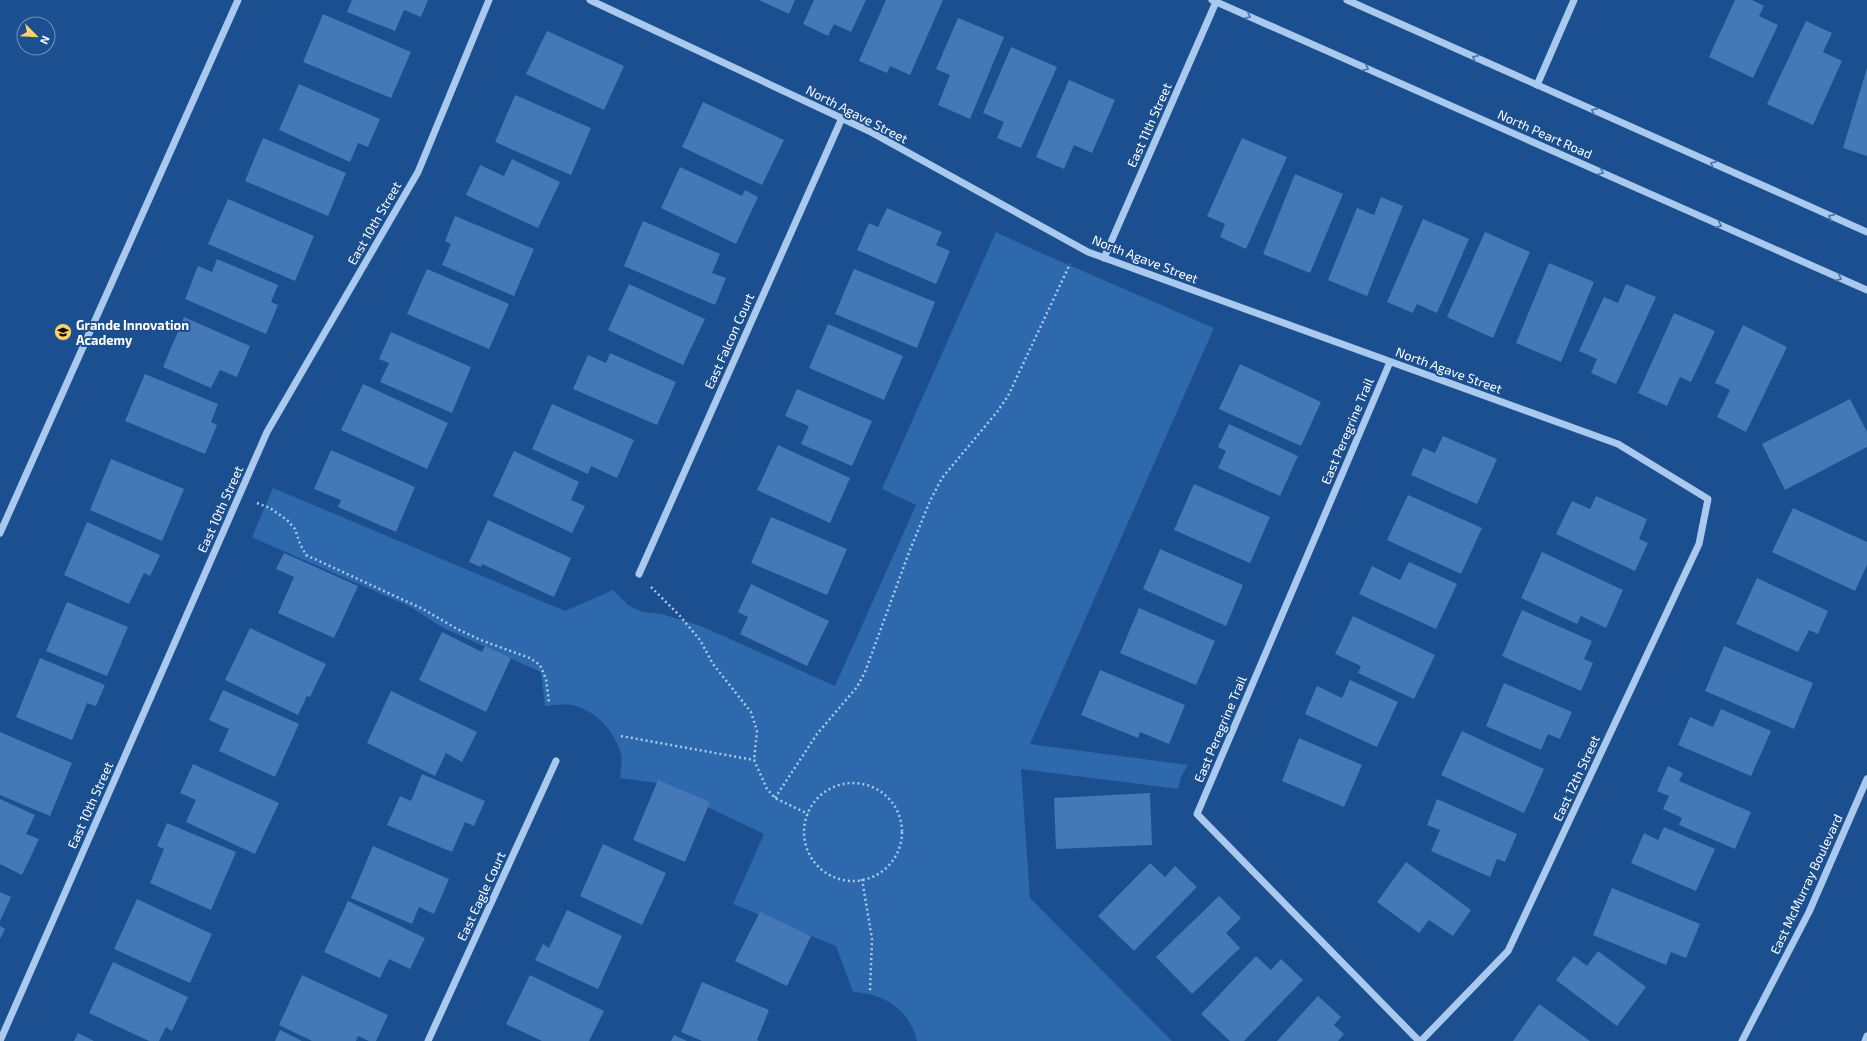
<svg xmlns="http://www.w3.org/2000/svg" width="1867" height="1041" font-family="'Exo 2',sans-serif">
<rect width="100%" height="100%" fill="#1b4f8f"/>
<path fill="#2e69ad" d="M 996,232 L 1032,249 L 1214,328 L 1030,744 L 1188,765 L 1181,777 L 1178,789 L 1021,769 L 1030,898 L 1172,1041 L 917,1041 C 910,1010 884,993 853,992 L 836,946 L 733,904 L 764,834 L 657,783 L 620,778 C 620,771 623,761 621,754 C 615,732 598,713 576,706 C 566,703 555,705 545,706 L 541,672 L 443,628 L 411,607 L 252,537 L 273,488 L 565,611 L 613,590 L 628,605 L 643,612 L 662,614 L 701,626 L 835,686 L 916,505 L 882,489 Z"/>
<g fill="#4478b7">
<polygon points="352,0 428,0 421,17 404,10 395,31 347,12"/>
<polygon points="759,0 795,0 789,14"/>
<polygon points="814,0 866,0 851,32 834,24 828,36 803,24"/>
<polygon points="886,0 943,0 910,75 890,66 887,73 859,61"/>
<polygon points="1735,0 1752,0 1764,6 1759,16 1778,25 1753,78 1709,57"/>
<polygon points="323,14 411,52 391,98 303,62"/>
<polygon points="958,18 1004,37 970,119 938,105 950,75 936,69"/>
<polygon points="1806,21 1832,33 1823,52 1842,61 1813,125 1767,104"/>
<polygon points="547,31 624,66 604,110 526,74"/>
<polygon points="1011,47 1057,67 1021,148 997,138 1004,122 983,113"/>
<polygon points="1867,68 1867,156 1843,148"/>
<polygon points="1069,80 1115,100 1092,153 1074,145 1064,169 1036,157"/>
<polygon points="299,84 380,119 368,147 358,143 350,162 279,130"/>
<polygon points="515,95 591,128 571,175 495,142"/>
<polygon points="703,102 784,140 762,185 682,147"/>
<polygon points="263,138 346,173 328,216 245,181"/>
<polygon points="1242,138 1287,157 1246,249 1220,237 1225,224 1207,216"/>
<polygon points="512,159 560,182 538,228 466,195 480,165 504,176"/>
<polygon points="680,167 742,196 745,190 758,197 736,244 661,208"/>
<polygon points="1295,174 1343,194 1310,273 1263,254"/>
<polygon points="1381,197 1403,206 1367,296 1328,280 1357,208 1374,215"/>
<polygon points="228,199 314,236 295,281 208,244"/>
<polygon points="887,208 942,232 936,245 950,251 936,284 857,250 869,223 878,227"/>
<polygon points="455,216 534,249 514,296 442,265 451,244 445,241"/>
<polygon points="1423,219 1469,239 1437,313 1417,304 1413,313 1387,302"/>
<polygon points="643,221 720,254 712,273 726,278 715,305 624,266"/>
<polygon points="1485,232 1530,252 1493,338 1447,317"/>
<polygon points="217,259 278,285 271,302 278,305 266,334 185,299 198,266 212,272"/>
<polygon points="1549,263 1594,282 1561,362 1516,343"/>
<polygon points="427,269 509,304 489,349 407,314"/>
<polygon points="854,269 935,302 917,348 835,314"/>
<polygon points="629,284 705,319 683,365 608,330"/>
<polygon points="1626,284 1656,297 1616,384 1591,373 1597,359 1579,351 1604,297 1618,303"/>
<polygon points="1674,313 1715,331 1691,382 1680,377 1667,406 1638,393"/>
<polygon points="184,317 250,346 237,377 220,370 211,388 163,367"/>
<polygon points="828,324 903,356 884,400 809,368"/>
<polygon points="1743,325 1787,347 1746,432 1717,417 1730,390 1715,383"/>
<polygon points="391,332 471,367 452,413 380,382 389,363 379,359"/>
<polygon points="610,353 676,382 657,425 573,389 588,355 606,363"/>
<polygon points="1240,364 1321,402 1301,446 1219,409"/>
<polygon points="145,374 218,404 211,422 217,425 205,454 125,421"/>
<polygon points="363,384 448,423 427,469 341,430"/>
<polygon points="797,389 872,421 852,466 801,444 809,426 785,416"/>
<polygon points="1850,399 1867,432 1867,447 1785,490 1762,444"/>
<polygon points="552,404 634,440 617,478 591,466 588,474 532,449"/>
<polygon points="1229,424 1298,456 1280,496 1218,468 1226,451 1218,447"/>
<polygon points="1443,436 1497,459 1477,504 1411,475 1423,448 1435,453"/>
<polygon points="778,445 850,478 830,523 757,490"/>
<polygon points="331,450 415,487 396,532 338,507 341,500 314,489"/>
<polygon points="514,451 579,482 571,500 585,506 572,533 493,496"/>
<polygon points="111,459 184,489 162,541 90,510"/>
<polygon points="1194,484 1270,517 1250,563 1174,530"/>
<polygon points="1408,495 1482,528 1461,574 1387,540"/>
<polygon points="1596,496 1647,519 1639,539 1648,543 1635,571 1556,534 1572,501 1590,509"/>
<polygon points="1793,508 1867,542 1867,565 1855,591 1772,552"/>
<polygon points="771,517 847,549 827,595 751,563"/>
<polygon points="488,520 571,558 554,597 482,564 481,567 469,562"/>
<polygon points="87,522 160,555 150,576 144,573 129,604 64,575"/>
<polygon points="1160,549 1243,585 1226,626 1143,589"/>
<polygon points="1542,552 1623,590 1606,628 1581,616 1577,624 1521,598"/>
<polygon points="284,553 358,586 334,638 278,613 294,577 276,569"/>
<polygon points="1409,562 1457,584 1436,629 1359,594 1372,566 1400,580"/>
<polygon points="1757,578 1828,611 1818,634 1809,630 1798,652 1736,624"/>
<polygon points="751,584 829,621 807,666 740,634 748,617 738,612"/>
<polygon points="67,602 128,627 107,676 46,651"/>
<polygon points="1139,608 1215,641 1196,685 1120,653"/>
<polygon points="1522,610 1592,641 1584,659 1593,663 1581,691 1502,656"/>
<polygon points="1353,616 1435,655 1414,699 1358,673 1361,666 1335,654"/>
<polygon points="250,628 326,664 310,697 307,696 298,715 225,680"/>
<polygon points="442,632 482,652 485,646 511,658 486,712 419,680"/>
<polygon points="1724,646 1813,683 1794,729 1705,691"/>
<polygon points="40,658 105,685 96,706 87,703 72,740 16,717"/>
<polygon points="1100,670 1185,705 1169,744 1140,732 1138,738 1081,715"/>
<polygon points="1350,680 1398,702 1377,747 1305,714 1317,686 1342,698"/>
<polygon points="1504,683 1572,712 1560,739 1548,734 1541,750 1486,726"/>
<polygon points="223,690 299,724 275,777 219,751 229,729 209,720"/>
<polygon points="391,691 477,732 462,762 446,753 435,776 367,743"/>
<polygon points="1721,709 1771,731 1751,776 1678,745 1690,717 1713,727"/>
<polygon points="1462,731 1544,769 1524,813 1441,775"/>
<polygon points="0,732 72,763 50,816 0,795"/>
<polygon points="1299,738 1362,765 1344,807 1282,781"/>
<polygon points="193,764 279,803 255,854 186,822 196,800 180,793"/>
<polygon points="1668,766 1683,773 1679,781 1751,812 1735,849 1679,825 1682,818 1663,809 1669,796 1657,791"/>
<polygon points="422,774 485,801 474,826 465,822 452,852 387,825 400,796 411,801"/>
<polygon points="658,780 710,802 685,862 633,840"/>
<polygon points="1150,793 1152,845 1056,849 1054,798"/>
<polygon points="0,799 35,815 26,834 39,839 22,875 0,864"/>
<polygon points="1437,799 1517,834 1505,862 1497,859 1490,877 1431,851 1440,830 1427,825"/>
<polygon points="167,823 236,852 211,910 150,883 164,849 157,846"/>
<polygon points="1664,827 1715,849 1696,891 1631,863 1644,833 1658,840"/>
<polygon points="603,844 666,873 642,925 580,896"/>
<polygon points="373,846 449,879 434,914 419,907 412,924 351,898"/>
<polygon points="1406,862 1471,910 1453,936 1429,920 1419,933 1377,902"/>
<polygon points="1150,863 1165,877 1175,866 1197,887 1134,951 1098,916"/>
<polygon points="1612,888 1700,924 1686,958 1671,952 1666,965 1593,935"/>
<polygon points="0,892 11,897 0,921"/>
<polygon points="1219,896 1241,918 1226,933 1240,948 1192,994 1156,957"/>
<polygon points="137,899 212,934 190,983 114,949"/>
<polygon points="348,901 425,938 410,969 389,959 380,978 324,952"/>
<polygon points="567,910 622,936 598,989 535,960 543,944 549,948"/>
<polygon points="760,912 811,936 787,986 735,961"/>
<polygon points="0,926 5,929 0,939"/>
<polygon points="1598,951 1646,987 1617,1026 1556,980 1574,956 1587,966"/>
<polygon points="1256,956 1271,970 1281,959 1303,980 1244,1041 1230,1041 1201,1014"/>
<polygon points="113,962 188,997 172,1031 166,1027 159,1041 149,1041 89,1013"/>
<polygon points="302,975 388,1015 376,1041 369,1041 358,1036 356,1041 312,1041 279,1025"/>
<polygon points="530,975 604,1011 589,1041 542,1041 506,1024"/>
<polygon points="702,982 769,1010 757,1040 759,1041 702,1041 681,1032"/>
<polygon points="1318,996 1341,1017 1334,1025 1344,1034 1338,1041 1277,1041"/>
<polygon points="1539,1004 1590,1041 1513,1041"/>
<polygon points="280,1030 302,1041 275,1041"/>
<polygon points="78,1033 94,1041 74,1041"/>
<polygon points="674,1035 687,1041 671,1041"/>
</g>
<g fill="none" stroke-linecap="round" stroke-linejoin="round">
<g stroke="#a9c9ee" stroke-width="2.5" stroke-dasharray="2 3" stroke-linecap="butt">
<polyline points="257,503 270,508 287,520 295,529 300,544 306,555 423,609 457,629 483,641 530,658 540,665 546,679 549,702"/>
<polyline points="651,587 680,616 700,640 713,664 751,712 757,731 754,760"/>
<polyline points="621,736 754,760 767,789 775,798 808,814"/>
<circle cx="853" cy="832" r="49"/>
<polyline points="775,798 817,734 857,687 865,672 908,555 930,501 942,478 997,412 1008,396 1070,264"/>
<polyline points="862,879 872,939 870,991"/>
</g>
<g stroke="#a9c9ee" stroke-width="7">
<polyline points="590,0 869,131 1088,252 1618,444 1708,499 1699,544 1508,951 1421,1041"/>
<polyline points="1212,0 1867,290"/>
<polyline points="1347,0 1867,232"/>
<polyline points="1537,85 1574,0"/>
<polyline points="1104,258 1216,2"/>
<polyline points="1390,362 1197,814 1419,1041"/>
<polyline points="0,533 238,0"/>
<polyline points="639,574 842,118"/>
<polyline points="0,1041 267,432 418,172 489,0"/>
<polyline points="428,1041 556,761"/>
<polyline points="1742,1041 1809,912 1867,779"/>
<polyline points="1865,1041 1867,1036"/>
</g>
</g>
<defs><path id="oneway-chevron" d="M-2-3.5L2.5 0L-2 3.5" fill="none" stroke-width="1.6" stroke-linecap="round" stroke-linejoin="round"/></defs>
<g stroke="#4674ac">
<use href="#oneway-chevron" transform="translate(1248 16) rotate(24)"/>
<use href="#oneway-chevron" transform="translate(1475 58) rotate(-156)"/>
<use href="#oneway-chevron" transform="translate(1366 68) rotate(24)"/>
<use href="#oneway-chevron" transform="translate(1594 111) rotate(-156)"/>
<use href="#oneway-chevron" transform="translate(1713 164) rotate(-156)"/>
<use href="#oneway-chevron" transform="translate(1601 172) rotate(24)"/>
<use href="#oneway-chevron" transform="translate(1831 217) rotate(-156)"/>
<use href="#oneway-chevron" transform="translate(1719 225) rotate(24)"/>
<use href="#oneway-chevron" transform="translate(1839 278) rotate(24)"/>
</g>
<defs>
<g id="school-disc" transform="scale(0.9)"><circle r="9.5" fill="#ffd166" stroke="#1b4f8f"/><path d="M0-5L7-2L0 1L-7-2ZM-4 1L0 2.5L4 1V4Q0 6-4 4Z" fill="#111"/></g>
</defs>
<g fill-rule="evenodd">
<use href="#school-disc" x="63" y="332"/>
</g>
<g text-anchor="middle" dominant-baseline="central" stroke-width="4" stroke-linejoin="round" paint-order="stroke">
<g font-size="13" fill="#fff" stroke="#1b4f8f">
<text transform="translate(857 114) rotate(27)">North Agave Street</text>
<text transform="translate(1149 125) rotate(-66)">East 11th Street</text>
<text transform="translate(1545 134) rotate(24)">North Peart Road</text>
<text transform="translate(374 223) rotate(-60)">East 10th Street</text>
<text transform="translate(1145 259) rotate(21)">North Agave Street</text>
<text transform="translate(729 341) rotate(-66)">East Falcon Court</text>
<text transform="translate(1449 370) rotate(20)">North Agave Street</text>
<text transform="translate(1347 431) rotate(-67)">East Peregrine Trail</text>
<text transform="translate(220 509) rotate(-66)">East 10th Street</text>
<text transform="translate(1220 729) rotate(-67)">East Peregrine Trail</text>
<text transform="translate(1576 778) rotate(-65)">East 12th Street</text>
<text transform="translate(90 805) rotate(-66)">East 10th Street</text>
<text transform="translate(1806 884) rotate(-65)">East McMurray Boulevard</text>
<text transform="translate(481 896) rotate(-65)">East Eagle Court</text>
</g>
<g font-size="13" font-weight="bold" fill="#fff" stroke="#1b4f8f" text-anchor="start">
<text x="76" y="325">Grande Innovation<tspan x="76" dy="15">Academy</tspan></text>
</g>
</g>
<g transform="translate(36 36) rotate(114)"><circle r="19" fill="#1b4f8f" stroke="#7695bc"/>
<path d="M0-3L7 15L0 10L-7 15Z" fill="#ffd166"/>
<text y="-6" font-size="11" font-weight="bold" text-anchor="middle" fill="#ffffff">N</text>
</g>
</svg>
